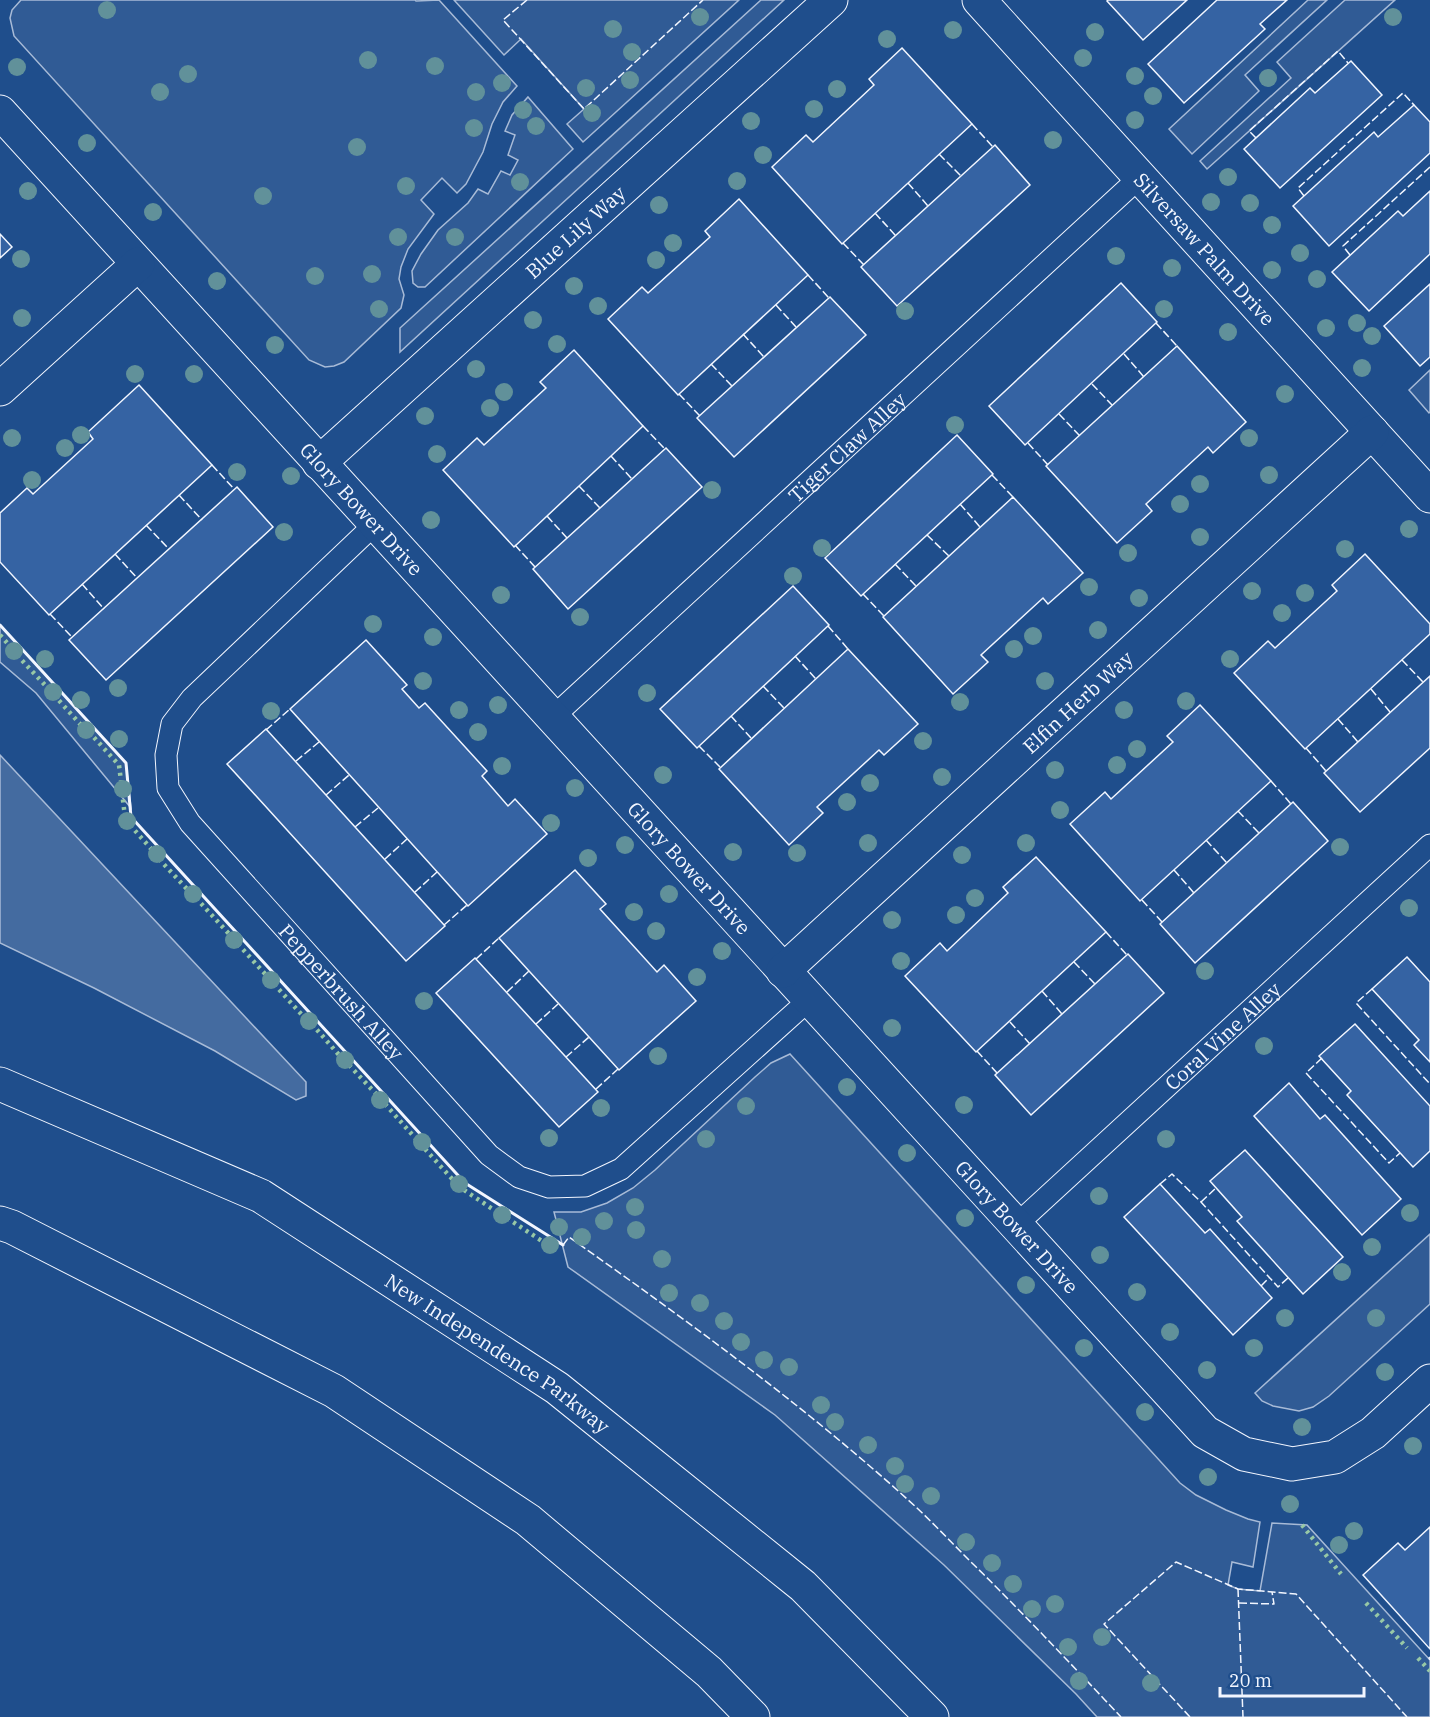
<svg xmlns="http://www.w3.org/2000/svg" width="1430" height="1717" font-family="'IBM Plex Serif',serif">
<rect width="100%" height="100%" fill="#1f4e8c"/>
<g fill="#305b95" stroke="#a8bbd7" stroke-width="1.5">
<polygon points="21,0 415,0 416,1 439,0 517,86 503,102 492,124 483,152 466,184 457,193 442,178 421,200 434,214 408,249 401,267 399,279 404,295 401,308 344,362 334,366 325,367 309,360 14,36 10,18 12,10"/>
<polygon points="454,0 739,0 583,142 567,124 584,109 521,39 504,55"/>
<polygon points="761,0 784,0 400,352 400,328"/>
<polygon points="1308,0 1327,0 1245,75 1259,91 1192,154 1169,129"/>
<polygon points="1345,0 1395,0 1207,169 1200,161 1291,78 1277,62"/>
<polygon points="528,97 573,149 425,287 418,287 413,283 412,271 421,254 438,230 468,203 478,189 488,194 501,171 510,175 518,160 508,155 515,135 505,131 512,115"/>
<polygon points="1430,370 1430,412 1429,413 1409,390"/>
<polygon points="0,625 126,763 131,808 36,693 0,662"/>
<polygon points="790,1054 1180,1483 1196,1495 1226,1510 1248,1519 1260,1522 1253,1567 1232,1562 1228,1585 1238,1589 1260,1591 1272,1523 1307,1525 1430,1660 1430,1717 1097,1717 1076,1694 944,1565 775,1415 568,1267 554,1212 581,1212 607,1203 633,1188 655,1170 755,1077 771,1063"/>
<polygon points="1430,1234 1430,1304 1329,1396 1313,1407 1299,1411 1273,1406 1262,1401 1255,1393"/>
</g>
<polygon fill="#446ba0" stroke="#a8bbd7" stroke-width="1.5" points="0,755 306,1082 306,1096 296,1100 215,1051 94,988 0,943"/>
<g fill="#3563a3" stroke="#f2f6ff" stroke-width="1.5">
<polygon points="1108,0 1187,0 1143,40 1107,1"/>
<polygon points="1217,0 1287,0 1260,24 1265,29 1184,103 1148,64"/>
<polygon points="902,48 972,124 842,244 772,167 806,135 813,142 874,85 869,79"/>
<polygon points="1351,61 1382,95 1280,188 1244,149 1310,88 1315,93"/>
<polygon points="1414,105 1430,122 1430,153 1329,246 1293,206 1374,132 1378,137"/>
<polygon points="995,145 1030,185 897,306 861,267"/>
<polygon points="1430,191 1430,254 1369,311 1332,272 1398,211 1403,216"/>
<polygon points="739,199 808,275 678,395 608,319 642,287 648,293 710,237 705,231"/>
<polygon points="0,234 12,247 0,258"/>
<polygon points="1121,283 1157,322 1025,445 989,406"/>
<polygon points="1430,284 1430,357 1420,366 1384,326"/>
<polygon points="830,297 866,335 734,457 697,418"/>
<polygon points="1177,346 1246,422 1213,453 1208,447 1146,504 1152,511 1117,543 1046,466"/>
<polygon points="574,350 643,426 514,547 443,470 477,438 484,445 546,388 540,382"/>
<polygon points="139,385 212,465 49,615 0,562 0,513 27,488 33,494 93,439 88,432"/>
<polygon points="957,435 993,474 861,596 825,558"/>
<polygon points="666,448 702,487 568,609 533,569"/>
<polygon points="237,487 273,527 106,680 69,640"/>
<polygon points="1013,497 1083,573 1048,604 1043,598 981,655 988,662 953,694 883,617"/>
<polygon points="1365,554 1430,624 1430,634 1305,749 1234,673 1268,641 1275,648 1337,591 1332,585"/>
<polygon points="793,586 829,625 697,748 660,709"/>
<polygon points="366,640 407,685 402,689 419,708 425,703 487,771 482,776 508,806 515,799 547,834 468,906 290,709"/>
<polygon points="848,649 918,724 884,755 879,750 817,807 823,813 789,845 719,769"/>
<polygon points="1430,676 1430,748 1360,812 1324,773"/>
<polygon points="1200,705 1271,781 1140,901 1070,824 1105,792 1111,799 1173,742 1167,736"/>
<polygon points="266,729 445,926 406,961 227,764"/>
<polygon points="1293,802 1328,841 1195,963 1160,924"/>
<polygon points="1036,857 1106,932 976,1052 905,976 940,943 947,951 1008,893 1003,887"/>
<polygon points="575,870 606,904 600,909 657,972 664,965 696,1001 619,1070 499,938"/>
<polygon points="1128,954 1164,993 1031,1115 995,1075"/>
<polygon points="1407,957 1430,982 1430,1062 1414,1045 1419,1040 1372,989"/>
<polygon points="475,958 598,1092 559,1127 436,993"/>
<polygon points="1355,1024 1430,1106 1430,1151 1413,1167 1347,1095 1351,1091 1319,1056"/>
<polygon points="1289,1083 1320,1119 1325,1115 1401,1199 1362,1235 1254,1116"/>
<polygon points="1245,1150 1343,1257 1303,1294 1237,1221 1242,1217 1210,1181"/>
<polygon points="1160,1184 1205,1233 1210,1229 1272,1298 1233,1335 1124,1217"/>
<polygon points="1430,1527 1430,1649 1363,1575 1398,1543 1405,1550"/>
</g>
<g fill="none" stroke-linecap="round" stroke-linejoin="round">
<g stroke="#f2f6ff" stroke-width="23">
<g id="service">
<path id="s1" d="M 375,524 L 192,698 L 172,724 L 166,755 L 168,788 L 190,823 L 489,1155 L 519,1177 L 549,1187 L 585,1186 L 621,1169 L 810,999"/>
<path id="s2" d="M 553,717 L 1140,177"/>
<path id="s3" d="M 1016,1225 L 1430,845"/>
</g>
</g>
<g stroke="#f2f6ff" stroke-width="35">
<g id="minor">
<path id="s4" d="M 979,0 L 1430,496"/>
<path id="s5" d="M 0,112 L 1205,1432 L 1244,1454 L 1292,1464 L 1335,1457 L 1373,1433 L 1430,1381"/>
<polyline points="0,389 138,264"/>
<path id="s6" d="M 319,463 L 831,0"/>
<path id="s7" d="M 783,971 L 1372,432"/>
</g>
</g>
<g stroke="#f2f6ff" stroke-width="35">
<g id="secondary">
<path id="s8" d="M 0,1084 L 261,1196 L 557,1388 L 803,1586 L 932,1717"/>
<polyline points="0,1223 12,1227 334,1391 528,1520 709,1672 753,1717"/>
</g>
</g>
<use href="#service" stroke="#1f4e8c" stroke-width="21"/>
<use href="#minor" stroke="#1f4e8c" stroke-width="33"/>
<use href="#secondary" stroke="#1f4e8c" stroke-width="33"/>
<g stroke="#97c8a6" stroke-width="4.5" stroke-dasharray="3 4.5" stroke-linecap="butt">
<polyline points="0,635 8,644"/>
<polyline points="17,655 45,685"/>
<polyline points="54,695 81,725"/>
<polyline points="89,732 119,765 121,781"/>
<polyline points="122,792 125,817"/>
<polyline points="130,825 153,851"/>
<polyline points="159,859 187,889"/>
<polyline points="196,898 230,935"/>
<polyline points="238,944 266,975"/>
<polyline points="274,984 302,1015"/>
<polyline points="312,1024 339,1055"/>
<polyline points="349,1065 378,1096"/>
<polyline points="385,1104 417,1140"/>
<polyline points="425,1149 454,1181"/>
<polyline points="464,1190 497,1212"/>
<polyline points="507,1218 545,1243"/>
<polyline points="1302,1525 1341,1574"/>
<polyline points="1366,1603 1407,1648"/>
<polyline points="1418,1658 1430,1671"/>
</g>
<g stroke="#f2f6ff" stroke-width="1.5" stroke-dasharray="8 3" stroke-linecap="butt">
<polyline points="527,0 503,20 584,109 703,0"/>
<polyline points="972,124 993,147"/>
<polyline points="1256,138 1249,131 1338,51 1348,63"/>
<polyline points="939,154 961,176"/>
<polyline points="908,183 928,206"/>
<polyline points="1304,196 1298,188 1403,93 1414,105"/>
<polyline points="875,213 896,236"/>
<polyline points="843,243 864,265"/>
<polyline points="1350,255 1343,246 1430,167"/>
<polyline points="808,275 829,298"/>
<polyline points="776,305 796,327"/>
<polyline points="1156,323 1177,346"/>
<polyline points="743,334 764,357"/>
<polyline points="1124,354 1144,377"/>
<polyline points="711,364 732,386"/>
<polyline points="1092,384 1112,405"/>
<polyline points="679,394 700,416"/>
<polyline points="1059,414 1080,436"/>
<polyline points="643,426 665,449"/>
<polyline points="1028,443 1048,465"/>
<polyline points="611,456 632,479"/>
<polyline points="212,465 234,489"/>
<polyline points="992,475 1013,497"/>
<polyline points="579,486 600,508"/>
<polyline points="179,495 202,520"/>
<polyline points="960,504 980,527"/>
<polyline points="547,516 567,538"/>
<polyline points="146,525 169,549"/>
<polyline points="927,535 949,556"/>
<polyline points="515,545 535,567"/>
<polyline points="115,554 137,578"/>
<polyline points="895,564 916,586"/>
<polyline points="82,584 104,609"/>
<polyline points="863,594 884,616"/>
<polyline points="50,614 72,637"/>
<polyline points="828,626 848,649"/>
<polyline points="795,656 816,679"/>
<polyline points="1402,660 1423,682"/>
<polyline points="763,686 784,708"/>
<polyline points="1371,689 1390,712"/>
<polyline points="731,716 751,738"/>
<polyline points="1338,719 1358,742"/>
<polyline points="266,730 290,709"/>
<polyline points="699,746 720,767"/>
<polyline points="1306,748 1326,771"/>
<polyline points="296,761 319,742"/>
<polyline points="1271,781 1291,804"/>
<polyline points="326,795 349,775"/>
<polyline points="1238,811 1259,833"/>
<polyline points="355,827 378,808"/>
<polyline points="1206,840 1227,863"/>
<polyline points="385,859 407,839"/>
<polyline points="1174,870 1194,893"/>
<polyline points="415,892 437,872"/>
<polyline points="1142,900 1162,922"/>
<polyline points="444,925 467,905"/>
<polyline points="1106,932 1127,955"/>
<polyline points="476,959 499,938"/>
<polyline points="1074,962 1095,984"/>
<polyline points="1372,989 1356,1003 1430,1084"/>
<polyline points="1042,991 1062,1014"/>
<polyline points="507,992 529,971"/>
<polyline points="1010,1022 1030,1044"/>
<polyline points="536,1024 558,1004"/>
<polyline points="977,1051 997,1073"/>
<polyline points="566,1057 589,1037"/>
<polyline points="1322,1058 1306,1073 1389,1163 1400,1153"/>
<polyline points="596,1089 618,1069"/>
<polyline points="1160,1184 1172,1174 1201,1202 1278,1287 1288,1278"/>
<polyline points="1201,1202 1216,1188"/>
<path d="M 563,1245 L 569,1237 C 689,1322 809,1409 917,1508 C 935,1525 952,1543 969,1560 C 1021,1611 1071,1664 1121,1717"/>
<polyline points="1261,1286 1269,1278"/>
<polyline points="1238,1589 1243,1717"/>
<polyline points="1239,1603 1274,1604 1272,1592"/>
<polyline points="1430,1657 1429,1658 1430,1660"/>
<polyline points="1190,1717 1104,1624 1176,1562 1238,1589 1296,1594 1407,1717"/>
</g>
<polyline stroke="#f2f6ff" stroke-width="3" points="0,625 126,763 131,817 465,1183 563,1245"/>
</g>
<g fill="#61919a">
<circle cx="107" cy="10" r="9"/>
<circle cx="700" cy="17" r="9"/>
<circle cx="1393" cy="17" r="9"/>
<circle cx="613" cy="29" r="9"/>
<circle cx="953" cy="30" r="9"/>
<circle cx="1095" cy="32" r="9"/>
<circle cx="887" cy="39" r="9"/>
<circle cx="632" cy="52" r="9"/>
<circle cx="1083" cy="58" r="9"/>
<circle cx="368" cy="60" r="9"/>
<circle cx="435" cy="66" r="9"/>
<circle cx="17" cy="67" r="9"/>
<circle cx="188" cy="74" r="9"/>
<circle cx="1135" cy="76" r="9"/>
<circle cx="1268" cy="78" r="9"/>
<circle cx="630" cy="80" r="9"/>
<circle cx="502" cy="83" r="9"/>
<circle cx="586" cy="88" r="9"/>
<circle cx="837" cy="89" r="9"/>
<circle cx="160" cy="92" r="9"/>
<circle cx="476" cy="92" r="9"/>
<circle cx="1153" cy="96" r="9"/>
<circle cx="814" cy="109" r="9"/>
<circle cx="523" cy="110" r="9"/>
<circle cx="592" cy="113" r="9"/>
<circle cx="1135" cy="120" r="9"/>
<circle cx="751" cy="121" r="9"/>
<circle cx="536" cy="126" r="9"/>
<circle cx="474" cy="128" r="9"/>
<circle cx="1053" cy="140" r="9"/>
<circle cx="87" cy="143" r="9"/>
<circle cx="357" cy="147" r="9"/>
<circle cx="763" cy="155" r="9"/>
<circle cx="1228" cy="177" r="9"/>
<circle cx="737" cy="181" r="9"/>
<circle cx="520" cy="182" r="9"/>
<circle cx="406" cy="186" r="9"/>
<circle cx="28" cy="191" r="9"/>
<circle cx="263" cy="196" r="9"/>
<circle cx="1211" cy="202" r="9"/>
<circle cx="1250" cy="203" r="9"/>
<circle cx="659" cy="205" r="9"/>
<circle cx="153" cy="212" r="9"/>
<circle cx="1272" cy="225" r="9"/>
<circle cx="398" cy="237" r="9"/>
<circle cx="455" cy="237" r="9"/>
<circle cx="673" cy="243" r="9"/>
<circle cx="1300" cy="253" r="9"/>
<circle cx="1116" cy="256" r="9"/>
<circle cx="21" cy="259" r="9"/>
<circle cx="656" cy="260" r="9"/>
<circle cx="1172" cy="268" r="9"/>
<circle cx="1272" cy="270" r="9"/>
<circle cx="372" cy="274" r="9"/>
<circle cx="315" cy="276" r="9"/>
<circle cx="1317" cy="279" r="9"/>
<circle cx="217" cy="281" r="9"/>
<circle cx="574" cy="286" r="9"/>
<circle cx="598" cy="306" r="9"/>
<circle cx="379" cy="309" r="9"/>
<circle cx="1164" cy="309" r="9"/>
<circle cx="905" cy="311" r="9"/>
<circle cx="22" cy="318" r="9"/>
<circle cx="533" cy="320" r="9"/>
<circle cx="1357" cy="323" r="9"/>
<circle cx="1326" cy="328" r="9"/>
<circle cx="1228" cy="332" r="9"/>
<circle cx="1372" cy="336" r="9"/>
<circle cx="557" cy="344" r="9"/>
<circle cx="275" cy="345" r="9"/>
<circle cx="1362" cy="368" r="9"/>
<circle cx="476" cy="369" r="9"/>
<circle cx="135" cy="374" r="9"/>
<circle cx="194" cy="374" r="9"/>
<circle cx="504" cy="392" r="9"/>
<circle cx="1285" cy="394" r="9"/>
<circle cx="490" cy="408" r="9"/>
<circle cx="425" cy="416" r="9"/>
<circle cx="955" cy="425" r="9"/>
<circle cx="81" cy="435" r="9"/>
<circle cx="12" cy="438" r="9"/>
<circle cx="1249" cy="438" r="9"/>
<circle cx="65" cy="448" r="9"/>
<circle cx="437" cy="454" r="9"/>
<circle cx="237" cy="472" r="9"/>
<circle cx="1269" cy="475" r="9"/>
<circle cx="291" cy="476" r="9"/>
<circle cx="32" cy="480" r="9"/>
<circle cx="1200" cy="484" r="9"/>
<circle cx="712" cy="490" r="9"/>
<circle cx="1180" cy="504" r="9"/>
<circle cx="431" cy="520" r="9"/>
<circle cx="1409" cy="529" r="9"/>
<circle cx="284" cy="532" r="9"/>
<circle cx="1200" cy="537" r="9"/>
<circle cx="822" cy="548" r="9"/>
<circle cx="1345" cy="549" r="9"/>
<circle cx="1128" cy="553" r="9"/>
<circle cx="793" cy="576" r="9"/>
<circle cx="1089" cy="587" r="9"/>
<circle cx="1252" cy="591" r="9"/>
<circle cx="1305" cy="593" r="9"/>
<circle cx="501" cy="595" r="9"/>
<circle cx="1139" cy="598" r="9"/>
<circle cx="1282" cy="613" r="9"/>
<circle cx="580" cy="617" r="9"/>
<circle cx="373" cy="624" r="9"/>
<circle cx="1098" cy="630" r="9"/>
<circle cx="1033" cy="636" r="9"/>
<circle cx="433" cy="637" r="9"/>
<circle cx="1014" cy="649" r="9"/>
<circle cx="14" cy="651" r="9"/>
<circle cx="45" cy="659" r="9"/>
<circle cx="1230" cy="659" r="9"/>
<circle cx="423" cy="681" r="9"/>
<circle cx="1045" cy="681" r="9"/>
<circle cx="118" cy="688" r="9"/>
<circle cx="53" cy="692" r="9"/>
<circle cx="647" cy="693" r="9"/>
<circle cx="81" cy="700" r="9"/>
<circle cx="1186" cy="701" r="9"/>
<circle cx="960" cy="702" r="9"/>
<circle cx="498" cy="705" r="9"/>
<circle cx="459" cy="710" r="9"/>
<circle cx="1124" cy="710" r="9"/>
<circle cx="271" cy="711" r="9"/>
<circle cx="86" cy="730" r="9"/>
<circle cx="478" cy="732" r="9"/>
<circle cx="119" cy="739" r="9"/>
<circle cx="923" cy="741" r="9"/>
<circle cx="1137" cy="749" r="9"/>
<circle cx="1117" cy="765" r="9"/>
<circle cx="502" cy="766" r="9"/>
<circle cx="1055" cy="770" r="9"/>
<circle cx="663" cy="775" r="9"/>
<circle cx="942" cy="777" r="9"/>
<circle cx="870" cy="783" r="9"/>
<circle cx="575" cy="788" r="9"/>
<circle cx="123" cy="789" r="9"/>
<circle cx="847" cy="802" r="9"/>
<circle cx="1060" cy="810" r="9"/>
<circle cx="127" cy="821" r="9"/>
<circle cx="551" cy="823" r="9"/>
<circle cx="868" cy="843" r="9"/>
<circle cx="1026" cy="843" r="9"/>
<circle cx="625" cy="845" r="9"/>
<circle cx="1340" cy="847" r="9"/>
<circle cx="733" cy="852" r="9"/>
<circle cx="797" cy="853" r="9"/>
<circle cx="157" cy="854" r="9"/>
<circle cx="962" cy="855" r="9"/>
<circle cx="588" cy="858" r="9"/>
<circle cx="193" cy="894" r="9"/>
<circle cx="669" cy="894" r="9"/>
<circle cx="975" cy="898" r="9"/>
<circle cx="1409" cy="908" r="9"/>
<circle cx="634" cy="912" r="9"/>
<circle cx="956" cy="915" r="9"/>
<circle cx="892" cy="920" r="9"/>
<circle cx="656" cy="931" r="9"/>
<circle cx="234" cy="940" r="9"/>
<circle cx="722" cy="951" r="9"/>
<circle cx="901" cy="961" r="9"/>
<circle cx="1205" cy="971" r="9"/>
<circle cx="697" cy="977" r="9"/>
<circle cx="271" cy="980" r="9"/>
<circle cx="424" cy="1001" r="9"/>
<circle cx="309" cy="1021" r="9"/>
<circle cx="892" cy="1028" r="9"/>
<circle cx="1264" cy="1046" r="9"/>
<circle cx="658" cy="1056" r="9"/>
<circle cx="345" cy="1060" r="9"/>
<circle cx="847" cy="1087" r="9"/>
<circle cx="380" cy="1100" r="9"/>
<circle cx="964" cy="1105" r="9"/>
<circle cx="746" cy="1106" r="9"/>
<circle cx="601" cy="1108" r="9"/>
<circle cx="549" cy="1138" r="9"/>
<circle cx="706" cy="1139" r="9"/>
<circle cx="1166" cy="1139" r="9"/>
<circle cx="422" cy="1142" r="9"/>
<circle cx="907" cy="1153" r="9"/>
<circle cx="459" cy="1184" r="9"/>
<circle cx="1099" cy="1196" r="9"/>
<circle cx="635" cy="1207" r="9"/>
<circle cx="1410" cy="1213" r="9"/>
<circle cx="502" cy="1215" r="9"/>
<circle cx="965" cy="1218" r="9"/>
<circle cx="604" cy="1221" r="9"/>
<circle cx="559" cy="1227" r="9"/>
<circle cx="636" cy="1230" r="9"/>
<circle cx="582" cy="1237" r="9"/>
<circle cx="550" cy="1245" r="9"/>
<circle cx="1372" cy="1247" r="9"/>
<circle cx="1100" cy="1255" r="9"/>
<circle cx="662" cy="1259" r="9"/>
<circle cx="1342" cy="1272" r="9"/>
<circle cx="1026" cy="1285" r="9"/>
<circle cx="1137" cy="1292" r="9"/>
<circle cx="669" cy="1293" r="9"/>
<circle cx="700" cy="1303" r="9"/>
<circle cx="1285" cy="1318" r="9"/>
<circle cx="1376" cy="1318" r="9"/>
<circle cx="724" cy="1321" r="9"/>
<circle cx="1170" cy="1332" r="9"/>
<circle cx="741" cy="1342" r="9"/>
<circle cx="1084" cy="1348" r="9"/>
<circle cx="1254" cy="1348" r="9"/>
<circle cx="764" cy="1360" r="9"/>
<circle cx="789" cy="1367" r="9"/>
<circle cx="1207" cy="1370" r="9"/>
<circle cx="1385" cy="1372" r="9"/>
<circle cx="821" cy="1405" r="9"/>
<circle cx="1145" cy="1412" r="9"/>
<circle cx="835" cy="1422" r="9"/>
<circle cx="1302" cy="1427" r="9"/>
<circle cx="868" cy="1445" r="9"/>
<circle cx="1413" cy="1446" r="9"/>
<circle cx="895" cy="1466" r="9"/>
<circle cx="1208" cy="1477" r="9"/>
<circle cx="905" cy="1484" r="9"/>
<circle cx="931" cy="1496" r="9"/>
<circle cx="1290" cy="1504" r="9"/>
<circle cx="1354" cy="1531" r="9"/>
<circle cx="966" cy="1542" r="9"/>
<circle cx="1339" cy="1545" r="9"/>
<circle cx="992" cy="1563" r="9"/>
<circle cx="1013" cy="1584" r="9"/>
<circle cx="1055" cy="1604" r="9"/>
<circle cx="1032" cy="1609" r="9"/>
<circle cx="1102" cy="1637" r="9"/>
<circle cx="1068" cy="1647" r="9"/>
<circle cx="1079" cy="1681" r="9"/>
<circle cx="1151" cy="1683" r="9"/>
</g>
<g text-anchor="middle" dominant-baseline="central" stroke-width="4.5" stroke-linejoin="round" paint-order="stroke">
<g font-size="20" fill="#f2f6ff" stroke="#1f4e8c">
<text stroke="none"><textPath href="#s6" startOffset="345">Blue Lily Way</textPath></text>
<text stroke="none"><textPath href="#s4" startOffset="336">Silversaw Palm Drive</textPath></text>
<text stroke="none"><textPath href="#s2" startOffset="399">Tiger Claw Alley</textPath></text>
<text stroke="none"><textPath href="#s5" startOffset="537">Glory Bower Drive</textPath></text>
<text stroke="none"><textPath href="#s7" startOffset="399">Elfin Herb Way</textPath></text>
<text stroke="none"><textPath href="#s5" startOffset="1023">Glory Bower Drive</textPath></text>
<text stroke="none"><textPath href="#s1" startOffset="618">Pepperbrush Alley</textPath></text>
<text stroke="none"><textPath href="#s3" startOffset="280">Coral Vine Alley</textPath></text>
<text stroke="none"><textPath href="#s5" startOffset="1509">Glory Bower Drive</textPath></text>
<text stroke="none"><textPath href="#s8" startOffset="568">New Independence Parkway</textPath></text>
</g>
</g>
<path d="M1220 1687v9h144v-9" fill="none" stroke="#f2f6ff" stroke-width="3"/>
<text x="1229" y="1687" font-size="18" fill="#f2f6ff" stroke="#1f4e8c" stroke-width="4.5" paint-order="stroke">20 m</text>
</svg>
